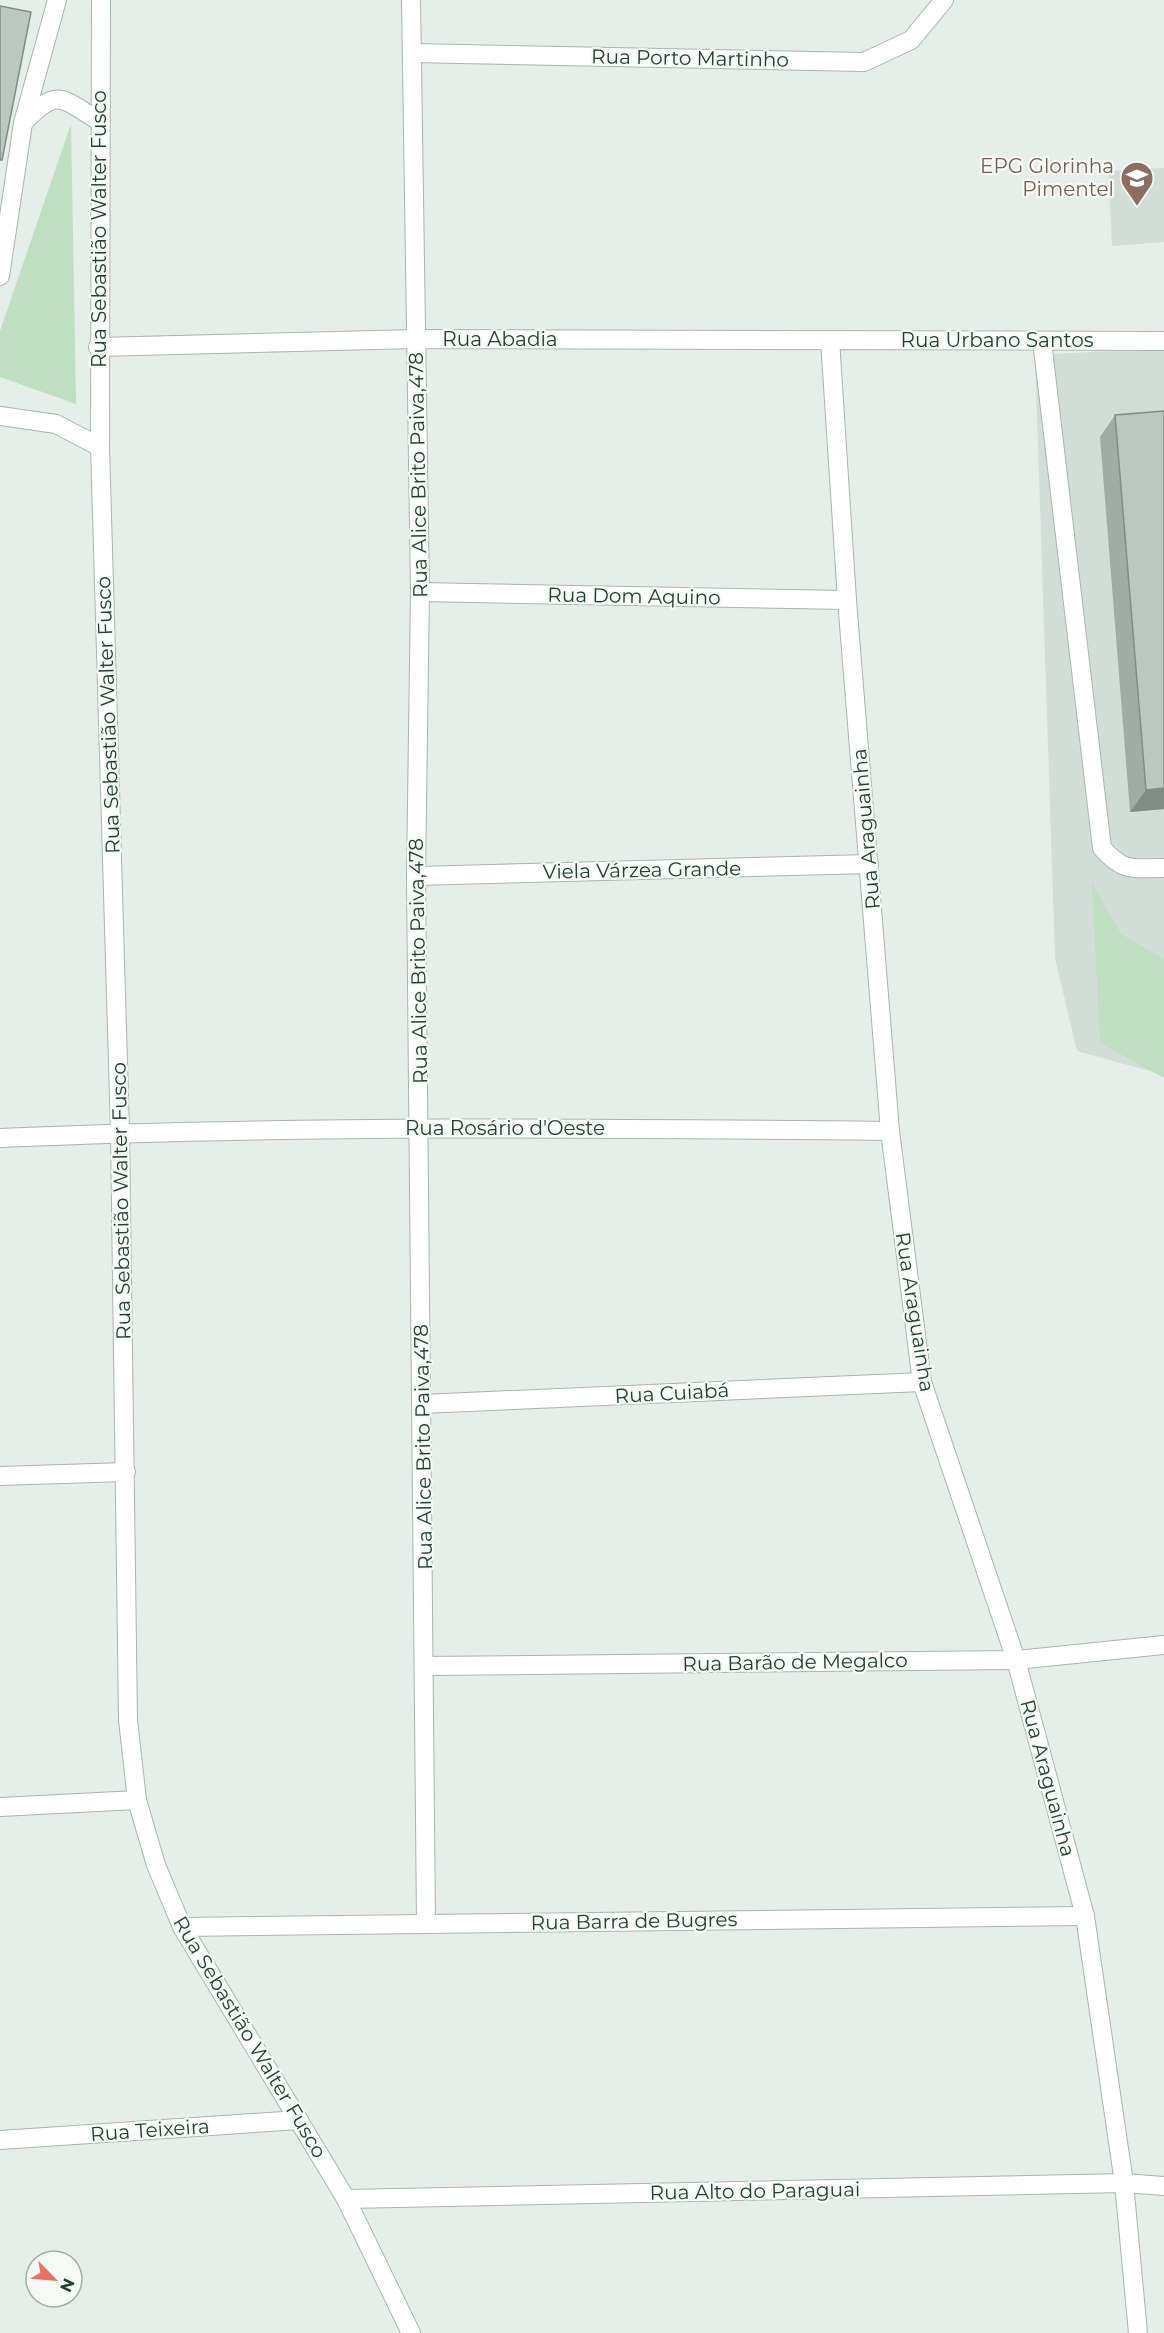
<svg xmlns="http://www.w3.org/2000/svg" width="1164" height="2333" font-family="Montserrat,sans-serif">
<rect width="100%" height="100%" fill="#e5eee8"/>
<g fill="#d3ddd7">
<polygon points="1164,168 1164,242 1112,246 1108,171"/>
<polygon points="1164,348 1164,1075 1077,1051 1055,958 1035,355"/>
</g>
<g fill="#bfdec2">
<polygon points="71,124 76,404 0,377 0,331"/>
<polygon points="1092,883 1121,934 1164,959 1164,1078 1100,1043"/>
</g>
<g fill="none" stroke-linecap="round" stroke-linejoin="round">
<g stroke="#a7b6ae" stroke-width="20">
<g id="minor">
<polyline points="101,0 100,447 120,1132 128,1720 137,1800 156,1865 182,1927 346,2199 411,2333"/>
<polyline points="411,0 420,592 416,876 426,1923"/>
<polyline points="412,53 864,62 911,40 944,0"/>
<path d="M 24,122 C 58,87 61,98 99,121"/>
<polyline points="0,276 23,123 57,0"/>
<polyline points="830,340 847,600 890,1131 922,1382 1016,1660 1085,1916 1124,2183 1138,2333"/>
<path d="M 1042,341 L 1102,848 C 1124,873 1133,868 1164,868"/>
<polyline points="98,347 416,339 1164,341"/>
<polyline points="0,416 56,424 100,447"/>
<polyline points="420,592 847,600"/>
<polyline points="416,876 869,864"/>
<path d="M 0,1138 C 297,1125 593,1128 890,1131"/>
<polyline points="422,1404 922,1382"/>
<polyline points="0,1476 126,1472"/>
<polyline points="425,1666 1016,1660 1164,1645"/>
<polyline points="0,1807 137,1800"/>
<polyline points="182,1927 1085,1916"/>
<polyline points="0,2140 299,2120"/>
<polyline points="346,2199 1124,2183 1164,2186"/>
</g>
</g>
<use href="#minor" stroke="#fff" stroke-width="18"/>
</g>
<polygon fill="#a0aca6" points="1115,415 1164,809 1130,812 1100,437"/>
<polygon fill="#828c87" points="1164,788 1164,809 1130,812 1146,790"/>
<g fill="#bac8c1" stroke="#828c87" stroke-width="1.5">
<polygon points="0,6 31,12 2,160 0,160"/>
<polygon points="1164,411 1164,788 1146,790 1115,415"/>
</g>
<defs>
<g id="school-pin" transform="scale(1.725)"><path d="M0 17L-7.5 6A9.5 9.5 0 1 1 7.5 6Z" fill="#8d6e63" stroke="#f6faf7"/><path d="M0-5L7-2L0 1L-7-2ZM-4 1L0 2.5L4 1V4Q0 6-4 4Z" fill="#fff"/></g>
</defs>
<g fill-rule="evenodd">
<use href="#school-pin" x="1137" y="178"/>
</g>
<g text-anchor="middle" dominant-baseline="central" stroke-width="4.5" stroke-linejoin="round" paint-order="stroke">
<g font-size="20" fill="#243f34" stroke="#f6faf7">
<text transform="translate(690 58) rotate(1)">Rua Porto Martinho</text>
<text transform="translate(99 229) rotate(-90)">Rua Sebastião Walter Fusco</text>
<text x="500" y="339">Rua Abadia</text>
<text x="997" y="340">Rua Urbano Santos</text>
<text transform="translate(418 475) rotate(-91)">Rua Alice Brito Paiva,478</text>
<text transform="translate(634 596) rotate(1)">Rua Dom Aquino</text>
<text transform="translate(108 715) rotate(-92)">Rua Sebastião Walter Fusco</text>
<text transform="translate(866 829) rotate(-95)">Rua Araguainha</text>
<text transform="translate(642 870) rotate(-1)">Viela Várzea Grande</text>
<text transform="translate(418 961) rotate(-91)">Rua Alice Brito Paiva,478</text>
<text x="505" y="1128">Rua Rosário d'Oeste</text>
<text transform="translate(121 1201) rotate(-91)">Rua Sebastião Walter Fusco</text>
<text transform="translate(915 1312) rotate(81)">Rua Araguainha</text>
<text transform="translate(672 1393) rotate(-3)">Rua Cuiabá</text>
<text transform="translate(423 1447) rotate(-91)">Rua Alice Brito Paiva,478</text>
<text transform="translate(795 1662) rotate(-1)">Rua Barão de Megalco</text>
<text transform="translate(1048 1778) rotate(75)">Rua Araguainha</text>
<text transform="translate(634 1921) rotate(-1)">Rua Barra de Bugres</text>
<text transform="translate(250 2037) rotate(59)">Rua Sebastião Walter Fusco</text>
<text transform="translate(150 2130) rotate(-4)">Rua Teixeira</text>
<text transform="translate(755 2191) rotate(-1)">Rua Alto do Paraguai</text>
</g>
<g font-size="20" fill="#785e54" stroke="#f6faf7" text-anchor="end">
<text x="1114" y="166">EPG Glorinha<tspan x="1114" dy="23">Pimentel</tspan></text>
</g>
</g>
<g transform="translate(54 2279) rotate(115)"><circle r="28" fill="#f6faf7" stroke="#a2afa9" stroke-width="1.5"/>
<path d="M0-4.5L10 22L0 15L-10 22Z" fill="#ed6f64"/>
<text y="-9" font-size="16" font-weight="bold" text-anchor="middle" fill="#243f34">N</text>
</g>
</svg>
